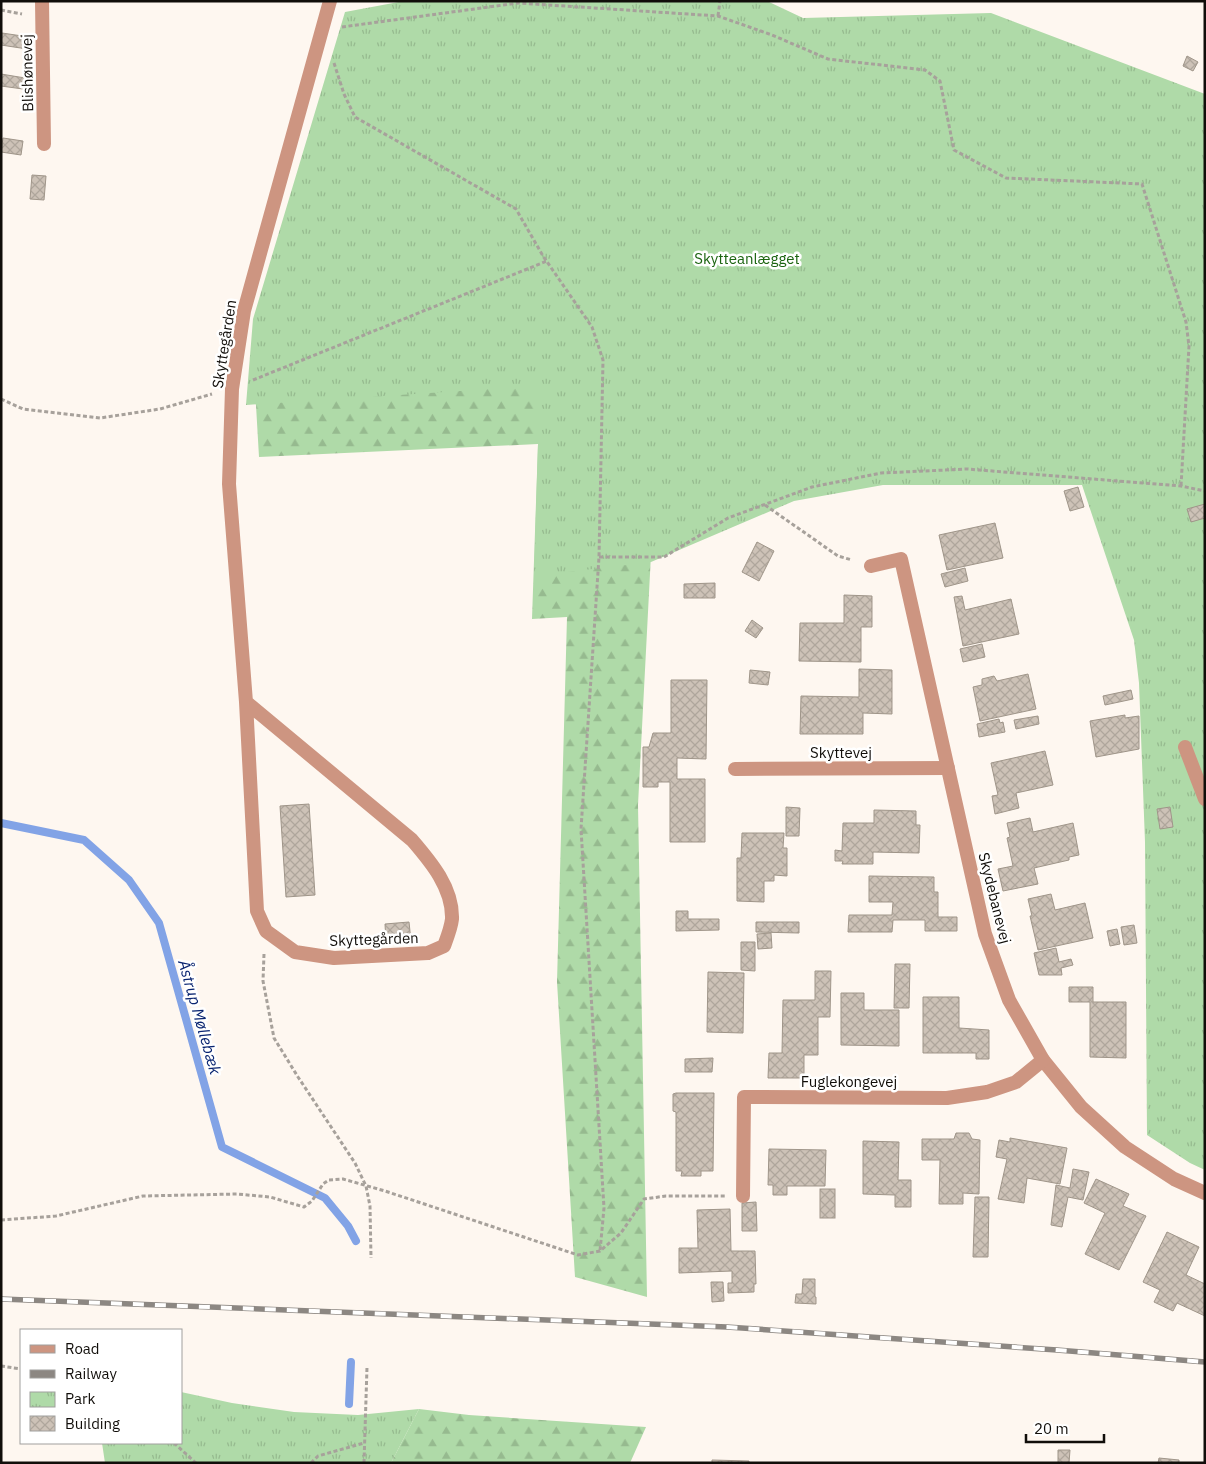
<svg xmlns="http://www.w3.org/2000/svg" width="1206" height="1464" font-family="'IBM Plex Sans',sans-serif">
<defs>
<pattern id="forest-firs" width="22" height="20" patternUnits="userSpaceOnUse" patternTransform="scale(1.25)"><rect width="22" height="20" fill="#afdaa8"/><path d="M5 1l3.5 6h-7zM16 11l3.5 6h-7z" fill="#96ba8f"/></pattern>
<pattern id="park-tufts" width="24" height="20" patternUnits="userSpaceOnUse" patternTransform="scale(1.25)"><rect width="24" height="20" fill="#afdaa8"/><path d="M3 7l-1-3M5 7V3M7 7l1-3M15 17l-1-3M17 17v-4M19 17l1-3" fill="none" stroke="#96ba8f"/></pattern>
<pattern id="building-cross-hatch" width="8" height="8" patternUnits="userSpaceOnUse" patternTransform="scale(1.25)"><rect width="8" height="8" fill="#cdc2b7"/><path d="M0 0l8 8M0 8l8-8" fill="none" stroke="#afa69c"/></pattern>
</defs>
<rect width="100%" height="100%" fill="#fef7f0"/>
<g fill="url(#forest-firs)">
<polygon points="664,304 638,805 647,1297 575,1277 557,982 567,617 532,619 538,444 259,457 255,388"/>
<polygon points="419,1409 469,1415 646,1427 630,1463 391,1463"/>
</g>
<g fill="url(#park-tufts)">
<polygon points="404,1 767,1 803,18 991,13 1205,94 1205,1170 1190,1163 1147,1135 1145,842 1139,683 1134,640 1082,485 883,485 794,501 651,562 534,576 538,444 536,386 246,405 253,319 345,12"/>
<polygon points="181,1392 232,1403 294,1412 358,1415 419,1409 391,1463 105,1463 102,1443 181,1443"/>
</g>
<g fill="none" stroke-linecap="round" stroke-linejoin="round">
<g stroke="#82a3e6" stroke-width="8">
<polyline points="1,823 84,840 129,880 159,923 222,1147 325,1198 348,1226 356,1241"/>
<polyline points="349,1404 351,1362"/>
</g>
</g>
<g fill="url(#building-cross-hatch)" stroke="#9f9589">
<polygon points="2,33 29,37 27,49 1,45"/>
<polygon points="1187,56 1198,62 1193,71 1183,66"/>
<polygon points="1,74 25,78 23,89 1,86"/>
<polygon points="3,138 23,141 21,155 1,152"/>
<polygon points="32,175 46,176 44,200 30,199"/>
<polygon points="1078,487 1084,507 1070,511 1064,491"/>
<polygon points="1205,504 1205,518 1191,522 1187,509"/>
<polygon points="995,523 1003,558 947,570 939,535"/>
<polygon points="757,542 774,551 759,581 742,572"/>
<polygon points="965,568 968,581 945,587 941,574"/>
<polygon points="715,583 715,598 684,598 684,584"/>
<polygon points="844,595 872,596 872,627 861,627 861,662 799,661 800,623 844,623"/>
<polygon points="962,596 965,610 1011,599 1019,634 963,646 954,597"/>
<polygon points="752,620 763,628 756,638 745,631"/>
<polygon points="982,644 985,657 963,662 960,649"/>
<polygon points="859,669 892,670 892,714 863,713 863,734 800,734 801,696 859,697"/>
<polygon points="750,670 770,672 768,685 749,683"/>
<polygon points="1028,674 1036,709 980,721 973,687 982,685 982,679 994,676 997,681"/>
<polygon points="671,680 707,680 706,759 677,758 677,779 705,779 705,842 670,842 670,782 658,782 658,787 643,787 643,747 649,747 653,733 671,733"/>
<polygon points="1131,690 1133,699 1105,705 1103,696"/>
<polygon points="1125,715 1125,718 1139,716 1139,749 1096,757 1090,721"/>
<polygon points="1038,716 1039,724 1016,729 1014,720"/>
<polygon points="999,719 1000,723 1003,722 1005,732 979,737 977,724"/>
<polygon points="1045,751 1053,785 1016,793 1019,808 995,814 992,796 998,795 991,763"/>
<polygon points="309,804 315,895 286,897 280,806"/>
<polygon points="786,807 800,808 799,836 786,836"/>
<polygon points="1170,807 1173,827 1160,829 1157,809"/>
<polygon points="874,810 916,811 916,825 920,825 919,853 873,852 873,864 842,864 843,861 835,861 835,850 842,851 843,823 874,823"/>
<polygon points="1030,818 1033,832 1073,823 1079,855 1069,857 1069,860 1034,868 1038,884 1003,891 998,869 1013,866 1007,838 1010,837 1007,823"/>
<polygon points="742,833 784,833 783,848 787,848 787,876 774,875 774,881 764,881 764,902 737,901 737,858 741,858"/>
<polygon points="869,876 934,877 934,892 938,892 938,917 957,917 957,931 925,931 925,920 893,920 892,932 848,932 849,915 892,915 893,902 869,902"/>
<polygon points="1051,894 1055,910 1085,903 1093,938 1038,950 1030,916 1032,916 1028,899"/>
<polygon points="676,911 688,911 688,919 719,919 719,930 676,931"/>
<polygon points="409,922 411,941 386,943 385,924"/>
<polygon points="756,922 799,922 799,933 756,932"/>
<polygon points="1134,925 1137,943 1124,945 1121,927"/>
<polygon points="1117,929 1120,944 1110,946 1107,931"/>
<polygon points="771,933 772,948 758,949 757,934"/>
<polygon points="741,942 755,942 755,971 741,970"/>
<polygon points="1056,948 1059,962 1071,959 1073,965 1061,968 1062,975 1039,975 1034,953"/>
<polygon points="895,964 910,964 909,1008 894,1008"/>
<polygon points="815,971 831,971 830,1017 818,1017 818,1055 804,1055 804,1078 768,1078 769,1053 782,1053 783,1000 815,1000"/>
<polygon points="708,972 744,973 743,1033 707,1032"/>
<polygon points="1069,987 1093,987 1093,1002 1126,1002 1126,1058 1090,1057 1090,1002 1069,1002"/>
<polygon points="841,993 864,993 864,1010 899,1010 899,1046 841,1045"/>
<polygon points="923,997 959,997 959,1028 989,1030 989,1059 976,1059 976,1053 923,1053"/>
<polygon points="713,1058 712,1072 685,1072 685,1059"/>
<polygon points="676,1093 714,1093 713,1171 701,1171 701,1176 681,1176 682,1171 676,1171 676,1112 673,1111 673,1094"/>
<polygon points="956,1133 969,1133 972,1139 980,1140 979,1194 963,1193 963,1204 939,1204 940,1160 922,1160 922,1139 954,1139"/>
<polygon points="1010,1138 1067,1148 1060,1184 1027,1178 1024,1203 998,1199 1007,1159 996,1157 999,1140 1010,1142"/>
<polygon points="863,1141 899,1142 898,1180 911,1180 911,1207 895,1207 895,1195 863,1194"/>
<polygon points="769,1149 826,1150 825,1186 787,1186 787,1195 773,1195 773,1185 768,1185"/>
<polygon points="1073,1169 1089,1172 1083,1200 1068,1197 1062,1227 1051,1225 1056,1185 1070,1188"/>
<polygon points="1096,1179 1129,1194 1123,1206 1146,1216 1119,1270 1085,1254 1105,1213 1084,1203"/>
<rect x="820" y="1189" width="15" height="29"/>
<polygon points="975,1197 989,1197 988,1257 973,1257"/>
<polygon points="756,1202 757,1231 742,1231 742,1203"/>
<polygon points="730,1209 731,1251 755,1251 756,1284 754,1284 754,1292 728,1293 728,1283 732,1283 732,1271 679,1273 679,1248 698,1248 697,1210"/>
<polygon points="1167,1232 1199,1247 1186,1275 1205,1284 1205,1316 1177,1303 1173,1311 1154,1302 1160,1290 1143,1282"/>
<polygon points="803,1279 815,1279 815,1297 816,1297 816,1304 795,1303 796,1294 802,1294"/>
<polygon points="711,1282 723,1282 724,1301 712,1302"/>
<polygon points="1058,1450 1070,1450 1069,1463 1058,1463"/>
<polygon points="1159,1458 1179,1460 1179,1463 1158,1463"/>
<polygon points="712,1460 749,1461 749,1463 712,1463"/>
</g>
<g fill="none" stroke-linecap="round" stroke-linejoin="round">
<g stroke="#a7a19b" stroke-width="3" stroke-dasharray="4 2.5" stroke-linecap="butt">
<polyline points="1,10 22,14"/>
<polyline points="718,16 720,1"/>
<polyline points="342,27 518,3 718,16 772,35 828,59 925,70 940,81 954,150 1006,178 1142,184 1186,322 1189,346 1181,486"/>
<polyline points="334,63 344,94 355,117 516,209 543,256 592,327 603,360 599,557 581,829 604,1208 600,1251"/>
<polyline points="253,380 547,261"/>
<polyline points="1,399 23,409 100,418 160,409 212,394"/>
<polyline points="765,505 838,556 852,560"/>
<polyline points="599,557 664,557 728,518 812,487 881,473 967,469 1181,486 1205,491"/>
<polyline points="264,954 263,981 274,1038 298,1077 355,1163 366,1186 370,1206 371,1258"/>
<polyline points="1,1220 56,1216 143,1196 237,1194 270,1197 304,1207 312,1201 323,1184 329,1180 343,1179 385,1191 578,1255 600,1251 621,1233 644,1199 666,1196 725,1196"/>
<polyline points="1,1366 21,1369"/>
<polyline points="174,1443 196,1463"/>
<polyline points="311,1463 318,1456 364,1443"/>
<polyline points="364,1463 367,1367"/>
</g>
<g stroke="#cd9581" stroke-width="14">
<path d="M 246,702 L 412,840 C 431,862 453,888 452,919 C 451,928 447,938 444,946 L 428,953 L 334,958 L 295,952 L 266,931 L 257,911 L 246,702 L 229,484 L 232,389 L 244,311 L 330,1"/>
<polyline points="1185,747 1205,799"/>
</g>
<g stroke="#cd9581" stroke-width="14">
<polyline points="42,1 44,144"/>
<polyline points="871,566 901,559 985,934 1009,1000 1043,1060 1081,1107 1125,1147 1174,1179 1205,1193"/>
<polyline points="735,769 948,768"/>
<polyline points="743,1196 744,1097 947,1098 987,1092 1016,1082 1043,1060"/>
</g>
<g stroke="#8c8782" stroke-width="5.5">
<polyline id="rail" points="1,1299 727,1327 1057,1350 1205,1362"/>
</g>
<use href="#rail" stroke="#fff" stroke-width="4" stroke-dasharray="11" stroke-linecap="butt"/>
</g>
<g text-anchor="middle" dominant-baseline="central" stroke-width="5" stroke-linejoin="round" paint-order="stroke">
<g font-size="15" fill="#110e0a" stroke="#fff">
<text transform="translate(27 73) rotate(-91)">Blishønevej</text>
<text transform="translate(224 344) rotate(-81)">Skyttegården</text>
<text x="841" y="752">Skyttevej</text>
<text transform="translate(995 898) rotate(76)">Skydebanevej</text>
<text transform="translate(374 939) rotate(-2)">Skyttegården</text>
<text x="849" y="1081">Fuglekongevej</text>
</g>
<g font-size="15" fill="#1b6410" stroke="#fff">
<text x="747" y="258">Skytteanlægget</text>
</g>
<g font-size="16" font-style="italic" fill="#0a2571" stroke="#fff">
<text transform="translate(200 1017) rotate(74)">Åstrup Møllebæk</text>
</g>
</g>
<rect width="1206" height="1464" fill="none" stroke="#110e0a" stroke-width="5"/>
<rect x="20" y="1329" width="162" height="115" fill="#ffffff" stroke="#a09f9d"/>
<rect x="30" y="1345" width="25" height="8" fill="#cd9581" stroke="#a09f9d"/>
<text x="65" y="1354" font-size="15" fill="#110e0a">Road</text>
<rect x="30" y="1370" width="25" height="8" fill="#8c8782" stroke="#a09f9d"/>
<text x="65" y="1379" font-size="15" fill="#110e0a">Railway</text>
<rect x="30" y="1392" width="25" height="15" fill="url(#park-tufts)" stroke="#a09f9d"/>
<text x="65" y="1404" font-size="15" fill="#110e0a">Park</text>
<rect x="30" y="1416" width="25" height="15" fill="url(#building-cross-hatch)" stroke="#a09f9d"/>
<text x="65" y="1429" font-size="15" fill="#110e0a">Building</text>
<path d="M1026 1434v8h78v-8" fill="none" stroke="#110e0a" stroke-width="2.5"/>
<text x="1034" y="1434" font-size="15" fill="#110e0a" stroke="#ffffff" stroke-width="4" paint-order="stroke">20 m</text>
</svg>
